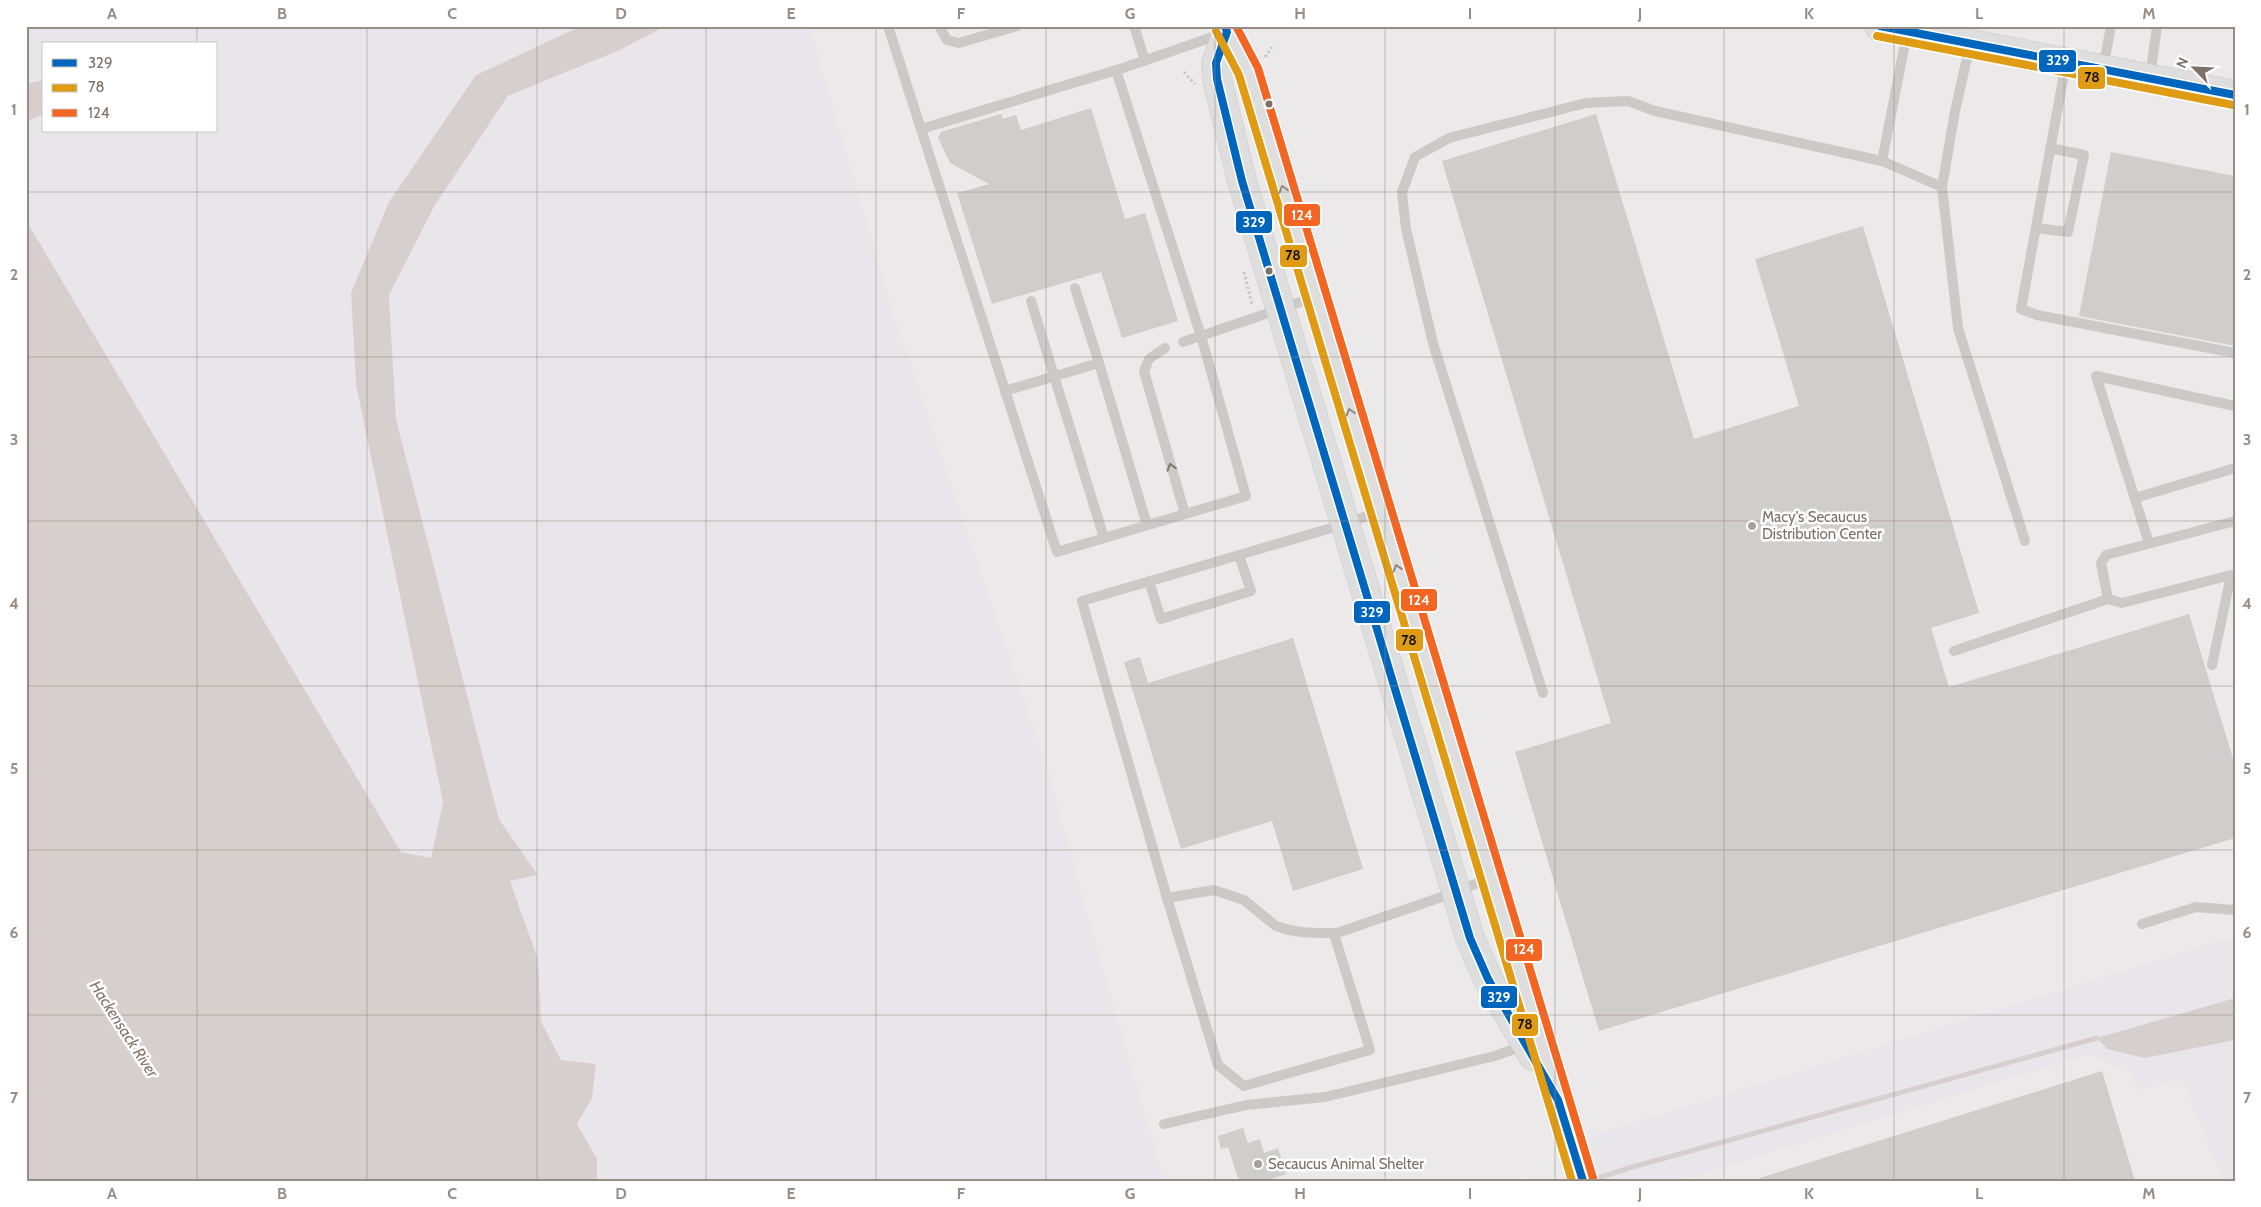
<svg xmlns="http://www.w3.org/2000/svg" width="2261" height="1207" font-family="Cabin,sans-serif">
<rect width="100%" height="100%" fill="#f8f8f8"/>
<polygon fill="#ebe9ea" points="810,26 2235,26 2235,1181 1529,1181 1525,1178 1517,1181 1165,1181 1078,878 1050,773 896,320"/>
<g fill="#e9e6eb">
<polygon points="26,26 581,26 476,75 351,293 356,385 443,802 431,858 401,852 26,220 26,122 44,114 44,131 216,131 216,44 44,44 44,80 26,84"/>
<polygon points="666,26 810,26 896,320 1050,773 1078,878 1165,1181 597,1181 597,1159 577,1124 592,1098 596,1064 561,1060 541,1021 538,959 510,881 538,875 499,819 396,419 389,295 435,205 508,96 620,50"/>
<polygon points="2235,936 2235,1181 2223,1181 2182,1079 2138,1091 2131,1073 2089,1054 1679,1181 1601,1181 1588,1137"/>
</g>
<g fill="#d6cfcd">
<polygon points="581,26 666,26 620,50 508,96 435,205 389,295 396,419 499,819 538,875 510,881 538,959 541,1021 561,1060 596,1064 592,1098 577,1124 597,1159 597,1181 26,1181 26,220 401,852 431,858 443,802 356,385 351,293 389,202 476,75"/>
<polygon points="44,80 44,114 26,122 26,84"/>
<polygon points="2235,998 2235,1040 2145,1058 2107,1049 2097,1038"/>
</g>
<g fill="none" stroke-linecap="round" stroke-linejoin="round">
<polyline stroke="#d6cfcd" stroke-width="5" points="1592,1180 1629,1168 2097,1038"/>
</g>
<g fill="#d0cecd">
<polygon points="1091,108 1125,219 1145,213 1178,321 1122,338 1101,272 992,304 957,193 989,184 950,163 938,138 941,132 1001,114 1003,119 1016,115 1021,130"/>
<polygon points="1596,114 1694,439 1799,406 1755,259 1863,226 1979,613 1931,628 1949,687 2189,614 2235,765 2235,838 1599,1031 1515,752 1611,723 1442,161"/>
<polygon points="2111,152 2235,176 2235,346 2079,316"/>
<polygon points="1293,638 1363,869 1293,891 1272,821 1181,849 1124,662 1140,657 1148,683"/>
<polygon points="2102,1071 2135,1181 1760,1181 1760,1178"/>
<polygon points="1243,1128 1248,1143 1260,1139 1264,1153 1278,1148 1286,1174 1266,1181 1239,1181 1228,1147 1221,1149 1218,1136"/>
</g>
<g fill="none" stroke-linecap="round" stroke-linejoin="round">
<g stroke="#d5d4d3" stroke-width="30">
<g id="secondary">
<polyline points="1225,26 1248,71 1583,1181"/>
<polyline points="1879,26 2235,95"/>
<polyline points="1227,32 1216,63 1217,79 1242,181 1470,938 1488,979 1533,1056"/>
</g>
</g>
<g stroke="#c9c8c7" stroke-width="3" stroke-dasharray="2.5 2.5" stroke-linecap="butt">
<polyline points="1265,57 1272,47"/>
<polyline points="1184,72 1195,84"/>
<polyline points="1244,272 1252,304"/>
</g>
<g stroke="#cbcac9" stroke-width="10">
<polyline points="888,26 921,129 1123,68 1224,33"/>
<polyline points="939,26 947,40 959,43 1017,26"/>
<polyline points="1134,26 1145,61"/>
<polyline points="1970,45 1955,111 1942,187 1958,328 2025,541"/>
<polyline points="2066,63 2021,309 2037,315 2235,353"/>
<polyline points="2103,69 2111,26"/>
<polyline points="2150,77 2157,26"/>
<polyline points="921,129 1057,552 1246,496 1201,336 1116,70"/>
<polyline points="1882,161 1942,187"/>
<polyline points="2036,228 2068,232 2084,155 2050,148"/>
<polyline points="1075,288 1099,363"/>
<polyline points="1031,301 1104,538"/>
<polyline points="1183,342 1315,297"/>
<polyline points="1165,348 1149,359 1144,371 1185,514"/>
<polyline points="1005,391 1099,363 1147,525"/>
<polyline points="2135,498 2235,468"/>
<polyline points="1380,511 1345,524 1082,601 1167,898 1218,1065 1244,1086 1370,1050 1334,934 1456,892 1489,878"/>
<polyline points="2149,543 2096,376 2235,406"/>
<polyline points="1149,581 1161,619 1251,591 1239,555"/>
<polyline points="2108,599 2101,563 2106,555 2235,521"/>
<polyline points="1954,651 2108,599 2122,603 2231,575 2212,665"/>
<polyline points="1543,693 1433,343 1406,229 1402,192 1415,157 1449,138 1586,103 1628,101 1655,111 1882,161 1907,33"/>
<path d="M 1167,898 L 1214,890 L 1244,900 L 1276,926 C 1298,934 1314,933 1337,933"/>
<polyline points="2142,924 2196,907 2235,910"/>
<polyline points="1164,1124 1246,1105 1325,1097 1495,1056 1525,1045"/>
</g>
<use href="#secondary" stroke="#dfdede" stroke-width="28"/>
<g stroke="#fff" stroke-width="11">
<g id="bus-1">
<polyline points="1225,26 1227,32 1216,63 1217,79 1242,181 1470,938 1488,979 1558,1100 1583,1181"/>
<polyline points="1880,26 2235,95"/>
</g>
</g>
<g stroke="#fff" stroke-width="11">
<g id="bus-2">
<polyline points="1216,31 1239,75 1572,1181"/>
<polyline points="1877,36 2233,105"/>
</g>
</g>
<g stroke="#fff" stroke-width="11">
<polyline id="bus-3" points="1236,26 1258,68 1593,1178"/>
</g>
<use href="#bus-1" stroke="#0065bd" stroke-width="8"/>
<use href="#bus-2" stroke="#df9b14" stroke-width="8"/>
<use href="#bus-3" stroke="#f26522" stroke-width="8"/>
</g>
<defs><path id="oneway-chevron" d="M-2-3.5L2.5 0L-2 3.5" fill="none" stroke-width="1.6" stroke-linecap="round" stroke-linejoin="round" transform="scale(1.25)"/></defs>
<g stroke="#92867e">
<use href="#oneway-chevron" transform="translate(1283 189) rotate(-107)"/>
<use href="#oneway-chevron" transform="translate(1350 412) rotate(-107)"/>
<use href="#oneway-chevron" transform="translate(1397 568) rotate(-107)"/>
</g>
<use stroke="#83746b" href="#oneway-chevron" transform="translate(1171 467) rotate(-106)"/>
<path fill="none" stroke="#988d85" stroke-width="1" stroke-opacity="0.55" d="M 197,26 L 197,44M 367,26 L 367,1181M 537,26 L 537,1181M 706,26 L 706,1181M 876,26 L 876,1181M 1046,26 L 1046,1181M 1215,26 L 1215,1181M 1385,26 L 1385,1181M 1555,26 L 1555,1181M 1724,26 L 1724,1181M 1894,26 L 1894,1181M 2064,26 L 2064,1181M 197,131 L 197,1181M 26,192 L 2235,192M 26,357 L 2235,357M 26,521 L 2235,521M 26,686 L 2235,686M 26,850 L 2235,850M 26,1015 L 2235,1015"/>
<g fill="#7f7066" stroke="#fff" stroke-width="2">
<circle cx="1269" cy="104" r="4.5"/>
<circle cx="1269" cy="271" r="4.5"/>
</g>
<g fill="#a9a099" stroke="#fff" stroke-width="2">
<circle cx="1752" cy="526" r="5"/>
<circle cx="1258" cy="1164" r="5"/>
</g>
<g text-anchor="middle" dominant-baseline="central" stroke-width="5" stroke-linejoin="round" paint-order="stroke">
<g font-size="15" fill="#7f7066" stroke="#fff" text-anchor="start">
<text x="1762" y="517">Macy's Secaucus<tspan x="1762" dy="17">Distribution Center</tspan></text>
<text x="1268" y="1164">Secaucus Animal Shelter</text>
</g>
<g font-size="16" font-style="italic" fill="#87726c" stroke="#fff">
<text transform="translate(124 1029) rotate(57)">Hackensack River</text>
</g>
</g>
<g stroke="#fff" stroke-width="2">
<rect x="2038" y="49" width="39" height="24" rx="5" fill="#0065bd"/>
<rect x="2077" y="66" width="29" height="24" rx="5" fill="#df9b14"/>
<rect x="1283" y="203" width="38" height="24" rx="5" fill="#f26522"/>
<rect x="1235" y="210" width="38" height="24" rx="5" fill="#0065bd"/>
<rect x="1279" y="244" width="29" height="24" rx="5" fill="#df9b14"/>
<rect x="1400" y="588" width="38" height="24" rx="5" fill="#f26522"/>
<rect x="1353" y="600" width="38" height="24" rx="5" fill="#0065bd"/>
<rect x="1395" y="628" width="29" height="24" rx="5" fill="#df9b14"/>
<rect x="1505" y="938" width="38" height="24" rx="5" fill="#f26522"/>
<rect x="1480" y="985" width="38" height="24" rx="5" fill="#0065bd"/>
<rect x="1511" y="1013" width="28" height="24" rx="5" fill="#df9b14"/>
</g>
<g font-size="14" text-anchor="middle" font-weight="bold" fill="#fff">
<text x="2058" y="65">329</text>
<text x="1302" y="220">124</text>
<text x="1254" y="227">329</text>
<text x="1419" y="605">124</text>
<text x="1372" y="617">329</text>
<text x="1524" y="954">124</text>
<text x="1499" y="1002">329</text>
</g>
<g font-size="14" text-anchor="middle" font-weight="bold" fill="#111">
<text x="2092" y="82">78</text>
<text x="1293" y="260">78</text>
<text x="1409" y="645">78</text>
<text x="1525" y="1029">78</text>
</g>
<rect width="2261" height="1207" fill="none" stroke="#ffffff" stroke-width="55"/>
<rect x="42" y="42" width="175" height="90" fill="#ffffff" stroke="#ccc6c2"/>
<rect x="52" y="59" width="25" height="8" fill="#0065bd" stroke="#ccc6c2"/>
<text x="88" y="68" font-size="15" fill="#7f7066">329</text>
<rect x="52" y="84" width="25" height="8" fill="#df9b14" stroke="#ccc6c2"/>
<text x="88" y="92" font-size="15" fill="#7f7066">78</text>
<rect x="52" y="109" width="25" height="8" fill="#f26522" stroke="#ccc6c2"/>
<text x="88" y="118" font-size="15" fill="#7f7066">124</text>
<g transform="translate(2194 68) rotate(294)" stroke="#ffffff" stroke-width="4" paint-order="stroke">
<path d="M0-4L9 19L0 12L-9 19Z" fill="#7f7066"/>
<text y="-8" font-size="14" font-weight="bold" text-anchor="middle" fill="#7f7066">N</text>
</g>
<rect x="28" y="28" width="2206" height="1152" fill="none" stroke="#988d85" stroke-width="2"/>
<g font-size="16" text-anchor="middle" font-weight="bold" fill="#988d85">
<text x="112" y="19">A</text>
<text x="282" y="19">B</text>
<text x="452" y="19">C</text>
<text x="621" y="19">D</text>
<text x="791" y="19">E</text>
<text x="961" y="19">F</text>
<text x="1130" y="19">G</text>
<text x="1300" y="19">H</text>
<text x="1470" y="19">I</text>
<text x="1640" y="19">J</text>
<text x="1809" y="19">K</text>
<text x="1979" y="19">L</text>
<text x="2149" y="19">M</text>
<text x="14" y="115">1</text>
<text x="2247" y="115">1</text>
<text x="14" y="280">2</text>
<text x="2247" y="280">2</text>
<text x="14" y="445">3</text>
<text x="2247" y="445">3</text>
<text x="14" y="609">4</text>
<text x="2247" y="609">4</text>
<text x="14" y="774">5</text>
<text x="2247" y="774">5</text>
<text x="14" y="938">6</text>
<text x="2247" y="938">6</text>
<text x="14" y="1103">7</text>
<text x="2247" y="1103">7</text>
<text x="112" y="1199">A</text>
<text x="282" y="1199">B</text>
<text x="452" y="1199">C</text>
<text x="621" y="1199">D</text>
<text x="791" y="1199">E</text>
<text x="961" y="1199">F</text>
<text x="1130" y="1199">G</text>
<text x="1300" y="1199">H</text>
<text x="1470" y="1199">I</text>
<text x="1640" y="1199">J</text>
<text x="1809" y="1199">K</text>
<text x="1979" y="1199">L</text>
<text x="2149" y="1199">M</text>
</g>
</svg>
